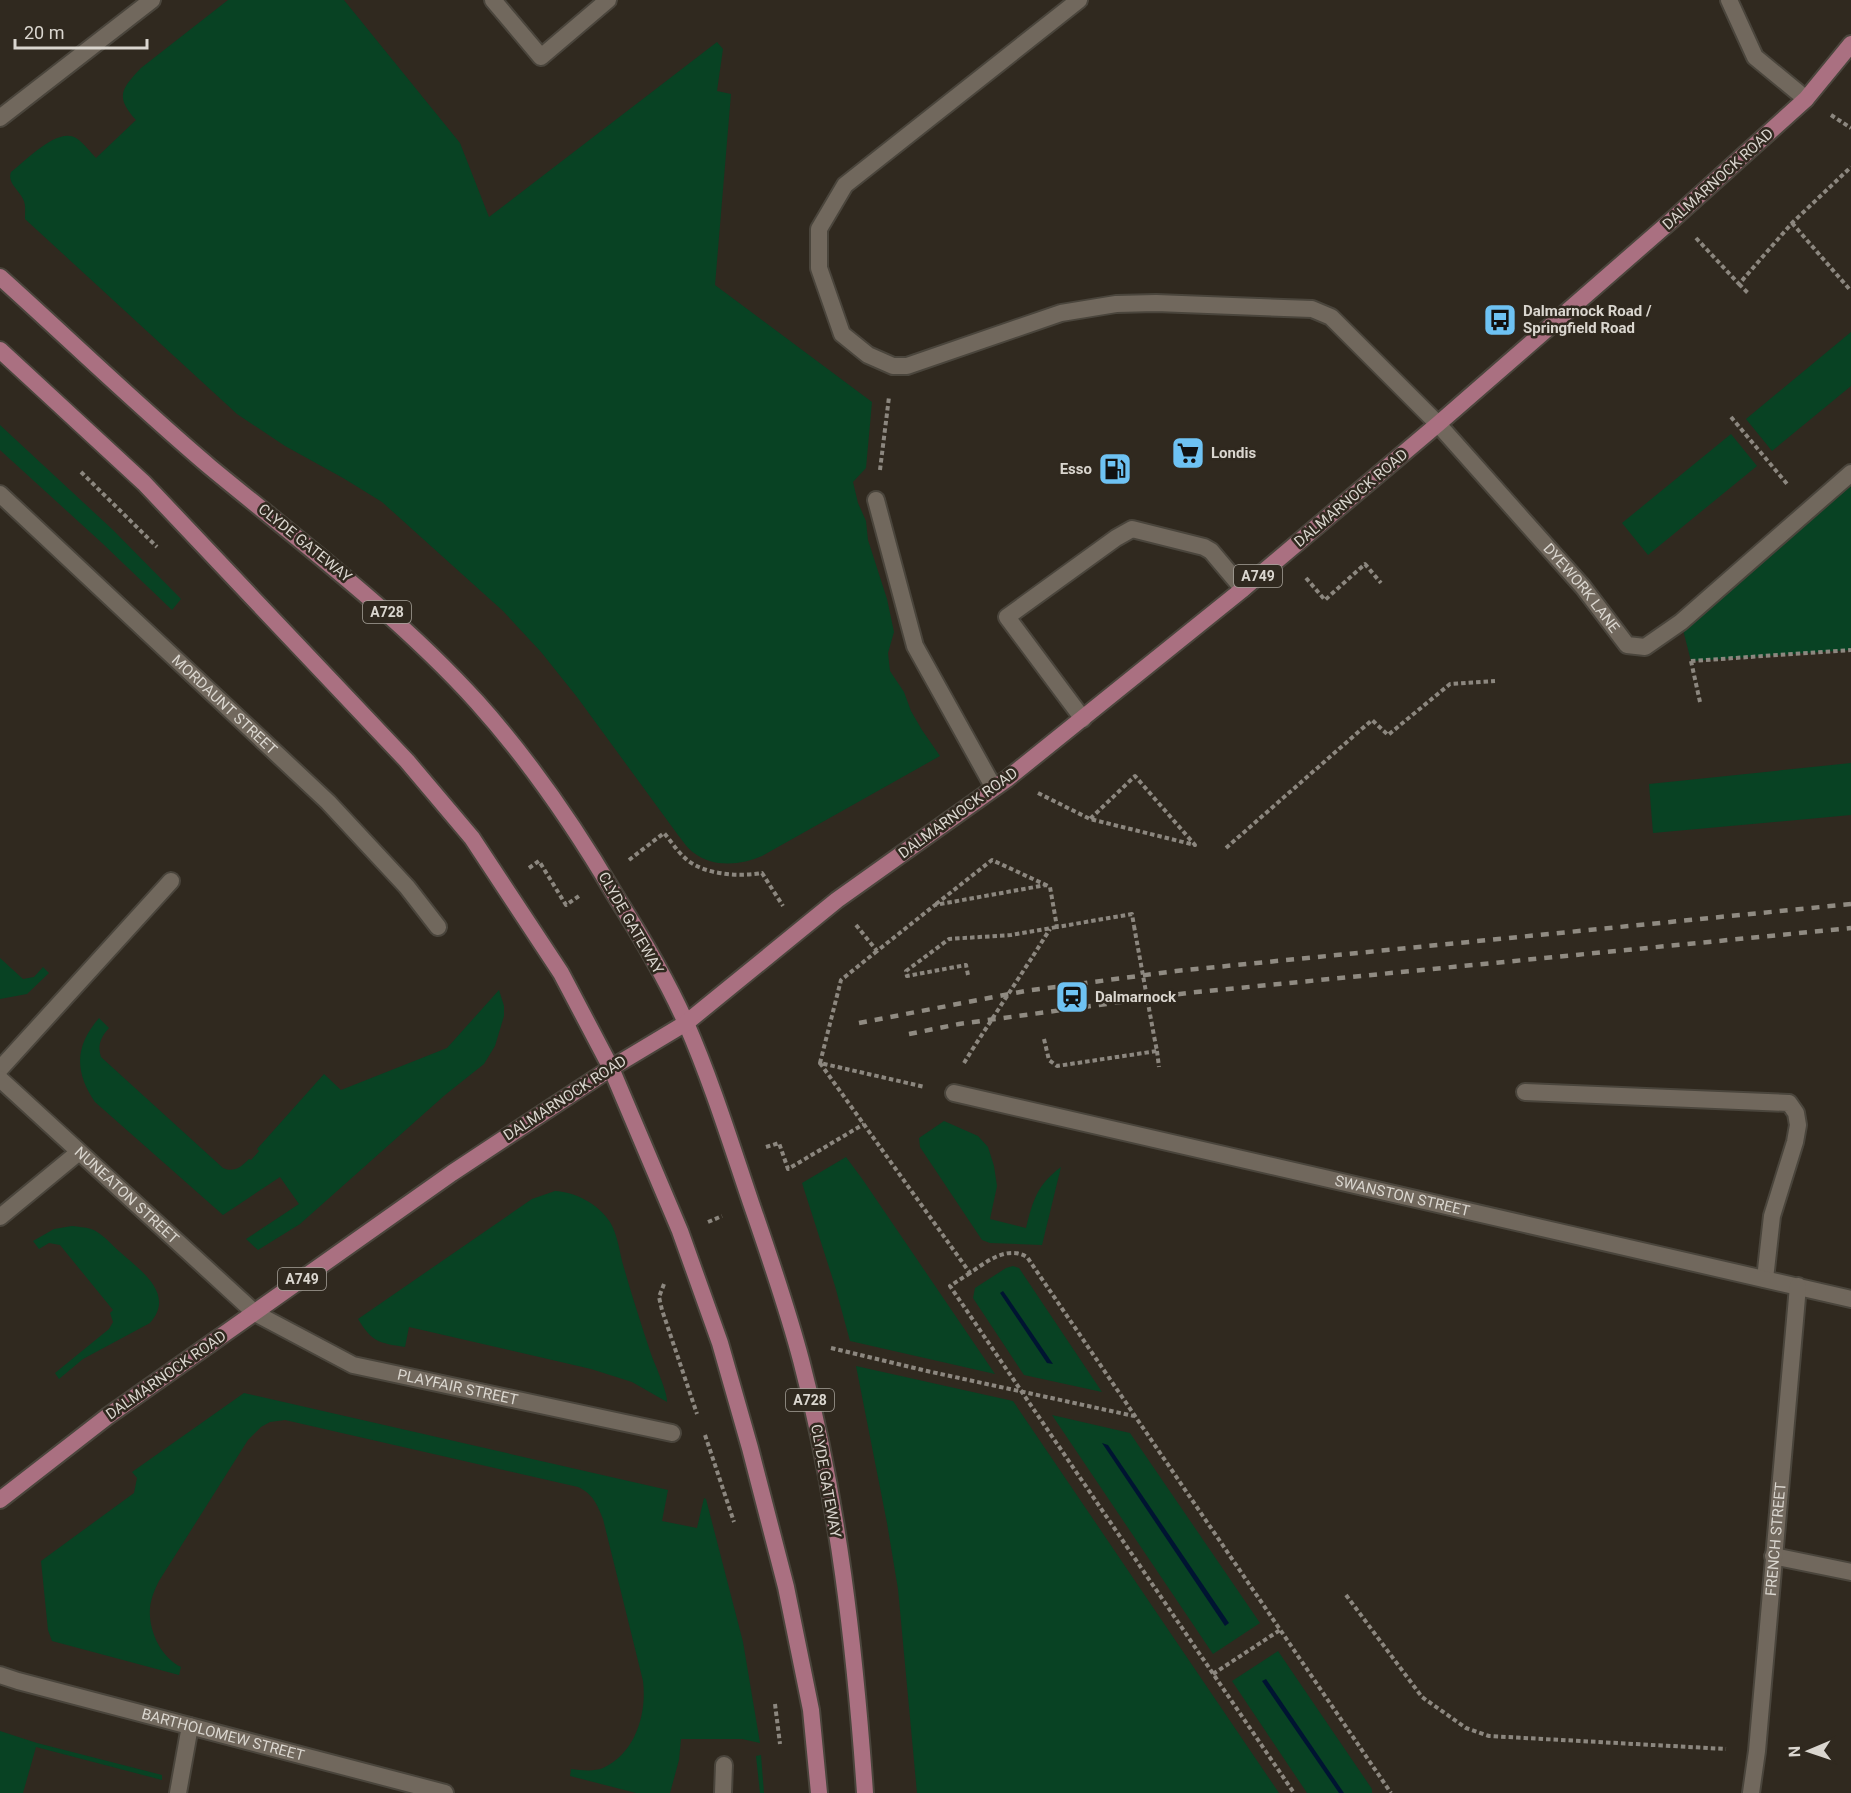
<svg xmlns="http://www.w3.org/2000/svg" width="1851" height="1793" font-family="Roboto,sans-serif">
<rect width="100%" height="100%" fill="#30291f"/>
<g fill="#084223">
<path d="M 228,0 L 344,0 L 460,143 L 489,217 L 717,42 L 723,49 L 717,91 L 731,94 L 715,285 L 872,402 L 866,468 L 853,482 L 858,503 L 866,521 L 868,540 L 887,599 L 894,632 L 888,653 L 890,671 L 904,692 L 911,711 L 922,730 L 940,756 L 762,856 C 742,865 713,868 694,853 C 687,848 683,841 678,835 L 577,697 L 541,652 L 503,611 L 382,502 L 343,478 L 285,446 L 237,414 L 25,219 C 25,212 26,204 23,199 C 18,189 7,183 11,172 C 26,161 57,127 76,138 C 84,143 90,152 96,158 L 136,120 C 115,97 121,89 141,68 Z"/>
<polygon points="1851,332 1851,386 1772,451 1746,419"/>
<polygon points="0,425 113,530 181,599 172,610 102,543 0,450"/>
<polygon points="1731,434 1757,466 1648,555 1622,523"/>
<polygon points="1851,475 1851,650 1691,661 1681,622"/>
<polygon points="1851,763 1851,815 1653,833 1649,784"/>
<polygon points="0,958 23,979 34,977 43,967 49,973 27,994 0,999"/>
<path d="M 499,990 L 504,1006 L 504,1016 L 495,1046 L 484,1064 L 445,1095 L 300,1224 L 258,1250 L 246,1239 L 299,1204 L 280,1177 L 223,1215 L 95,1102 C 74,1071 75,1046 99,1018 L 109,1028 C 101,1037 97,1045 101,1057 L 223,1168 C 234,1173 241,1167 249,1159 L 251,1160 L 259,1151 L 257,1149 L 324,1074 L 341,1090 L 447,1048 Z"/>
<path d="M 944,1121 L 978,1136 L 988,1147 L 994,1166 L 997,1186 L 990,1219 L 1026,1228 C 1033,1200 1037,1185 1061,1167 L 1042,1245 L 990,1243 L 982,1240 L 920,1147 L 919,1138 Z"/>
<polygon points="846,1157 863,1180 995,1374 850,1341 835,1286 802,1183"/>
<path d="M 555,1191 C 576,1192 598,1204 610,1222 C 617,1234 619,1248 622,1261 C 631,1293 641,1324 651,1354 C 655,1365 668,1393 667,1402 L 632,1382 L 591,1369 L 409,1327 L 405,1347 C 379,1343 372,1342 358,1319 L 532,1199 Z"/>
<path d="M 72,1226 C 78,1227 85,1227 91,1229 C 101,1232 112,1245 120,1252 C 140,1270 176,1294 150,1323 L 83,1359 L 59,1379 L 55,1373 L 109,1329 L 113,1322 L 110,1313 L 113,1310 L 60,1245 L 49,1243 L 39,1249 L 33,1241 L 54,1229 Z"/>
<polygon points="1013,1266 1019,1268 1102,1392 1024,1375 973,1298 975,1288 1006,1268"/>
<polygon points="856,1366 1013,1401 1279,1793 917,1793 898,1589 887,1523"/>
<path d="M 244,1393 L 668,1490 L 662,1521 L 697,1528 L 704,1498 L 706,1499 L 743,1642 L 760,1743 L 742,1739 L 681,1739 L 679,1760 L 670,1793 L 636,1793 L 570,1776 L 571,1769 C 581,1770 593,1772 603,1768 C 636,1753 647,1713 643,1681 L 603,1519 C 597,1504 593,1494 578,1487 L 285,1420 L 270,1422 L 261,1427 L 248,1440 L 159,1581 C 155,1589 151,1598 150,1608 C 148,1630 161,1658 181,1667 L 179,1675 L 52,1641 L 48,1630 L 41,1561 L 134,1493 L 137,1478 L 132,1472 Z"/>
<polygon points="1052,1415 1130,1433 1260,1623 1213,1654"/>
<polygon points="1278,1651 1372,1789 1372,1793 1307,1793 1232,1681"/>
<polygon points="0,1731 37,1743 162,1775 162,1780 36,1747 23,1793 0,1793"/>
<polygon points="761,1755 764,1793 760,1793 756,1756"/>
</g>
<g fill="#001432">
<polygon points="1003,1291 1008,1298 1053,1364 1047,1363 1000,1293"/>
<polygon points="1102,1443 1108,1445 1229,1623 1225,1626"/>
<polygon points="1266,1679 1344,1793 1339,1793 1262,1681"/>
</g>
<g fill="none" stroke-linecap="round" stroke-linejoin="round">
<g stroke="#4a453c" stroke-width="20">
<g id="service">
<polyline points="493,0 541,57 608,0"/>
<polyline points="1079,0 845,185 819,229 819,268 842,334 868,355 893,366 907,366 1061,313 1116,304 1156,303 1312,309 1331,317 1438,424"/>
<polyline points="876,500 915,646 994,788"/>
<polyline points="1083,719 1007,617 1116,538 1132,529 1204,547 1211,551 1243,589"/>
<polyline points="0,1069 171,881"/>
<polyline points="1525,1092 1789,1103 1796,1113 1798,1125 1795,1142 1772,1216 1765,1279"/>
<polyline points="0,1217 79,1152"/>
<polyline points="1773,1556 1851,1572"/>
<polyline points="178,1793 190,1726"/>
</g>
</g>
<g stroke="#4a453c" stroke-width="20">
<g id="minor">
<polyline points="0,118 152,0"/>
<path id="s1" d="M 1438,424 L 1583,587 L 1627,645 L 1645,647 L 1681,622 L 1851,473"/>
<path id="s2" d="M 0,494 L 328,802 L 407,887 L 438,927"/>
<path id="s3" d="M 0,1079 L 255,1313 L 353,1365 L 672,1433"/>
<path id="s4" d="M 954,1093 L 1851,1299"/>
<path id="s5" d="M 0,1675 L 18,1681 L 445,1793"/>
<polyline points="723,1793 724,1765"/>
<path id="s6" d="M 1751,1793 L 1757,1751 L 1798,1286"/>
</g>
</g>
<g stroke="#4a453c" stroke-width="20">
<polyline id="tertiary" points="1729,0 1755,57 1806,99"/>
</g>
<g stroke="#4a453c" stroke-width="20">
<g id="primary">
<path d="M 0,277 C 70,340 138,406 210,467 C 302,543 397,614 477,702 C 530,761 575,827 615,895 C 641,936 666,978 686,1023 C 711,1080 731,1144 751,1203 C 769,1255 787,1307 801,1360 C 838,1500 855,1648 865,1793"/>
<polyline points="0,350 144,483 407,761 472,838 561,973 611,1068 680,1231 720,1343 750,1448 786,1587 811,1710 819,1793"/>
<polyline points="0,1500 108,1416 452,1173 611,1068 686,1023 837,900 1007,779 1243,589 1438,424 1672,220 1806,99 1851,44"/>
</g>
</g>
<g stroke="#8c877f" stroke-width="4" stroke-dasharray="4.5 3" stroke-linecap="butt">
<polyline points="1831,115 1851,128"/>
<polyline points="1792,223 1851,291"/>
<polyline points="1696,238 1739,284 1792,223 1851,167"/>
<polyline points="1739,284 1749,294"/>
<polyline points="1731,417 1788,485"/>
<polyline points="880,470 889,397"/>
<polyline points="81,472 157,547"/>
<polyline points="1306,578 1325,600 1365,564 1381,583"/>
<polyline points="1691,661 1851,650"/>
<polyline points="1691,661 1700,702"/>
<polyline points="1038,793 1090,819 1195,845 1135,776 1090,819"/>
<polyline points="1226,848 1372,720 1388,735 1450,684 1495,681"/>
<path d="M 629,860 L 664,833 C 671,841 677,851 685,858 C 703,875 739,877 762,873 L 783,906"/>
<polyline points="529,868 539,861 566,905 579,896"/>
<polyline points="936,904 992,860 1046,885"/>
<polyline points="856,925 877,951 935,905 1046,885 1050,887 1057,927 1132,914 1134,926"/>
<polyline points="877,951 841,980 820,1063 925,1087"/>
<polyline points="1033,956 1050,929"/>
<polyline points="968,975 966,965 907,976 906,971 949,939 1011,935 1057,927"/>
<polyline points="1044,1039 1049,1060 1057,1066 1157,1051 1154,1036"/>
<polyline points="1157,1051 1159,1067"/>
<path d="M 820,1063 L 970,1273 C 986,1262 1007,1245 1027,1257 L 1391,1793"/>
<polyline points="964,1063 972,1050"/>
<polyline points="766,1147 779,1143 788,1169 864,1124"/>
<polyline points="708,1222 722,1216"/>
<polyline points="970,1273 950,1286 1294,1793"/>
<polyline points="664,1284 659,1297 662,1310 697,1414"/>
<polyline points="831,1348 927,1371 1134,1416"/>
<polyline points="705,1435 734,1522"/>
<polyline points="1346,1595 1422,1697 1466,1728 1489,1736 1726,1749"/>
<polyline points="1213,1674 1280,1630"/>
<polyline points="775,1704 780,1744"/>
</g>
<use href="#service" stroke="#71685d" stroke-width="16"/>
<use href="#minor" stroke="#71685d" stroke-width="16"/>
<use href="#tertiary" stroke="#71685d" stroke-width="16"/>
<use href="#primary" stroke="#aa7081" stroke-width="16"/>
<g stroke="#908b82" stroke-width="4.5" stroke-dasharray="8 8" stroke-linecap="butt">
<polyline points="859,1023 1025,991 1176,971 1851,904"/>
<polyline points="909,1034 959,1024 1187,993 1851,928"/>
</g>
<g stroke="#8c877f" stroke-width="4" stroke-dasharray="4.5 3" stroke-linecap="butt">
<polyline points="1134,926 1154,1036"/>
<polyline points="972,1050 1033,956"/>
</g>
</g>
<defs>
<g id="bus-square" transform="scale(1.725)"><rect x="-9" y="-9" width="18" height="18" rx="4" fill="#6ec2f3" stroke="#30291f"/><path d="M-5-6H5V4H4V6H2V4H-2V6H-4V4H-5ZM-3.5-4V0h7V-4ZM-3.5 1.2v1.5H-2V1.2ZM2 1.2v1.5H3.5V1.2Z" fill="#111"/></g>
<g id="supermarket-square" transform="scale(1.725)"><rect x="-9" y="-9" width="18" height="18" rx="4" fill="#6ec2f3" stroke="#30291f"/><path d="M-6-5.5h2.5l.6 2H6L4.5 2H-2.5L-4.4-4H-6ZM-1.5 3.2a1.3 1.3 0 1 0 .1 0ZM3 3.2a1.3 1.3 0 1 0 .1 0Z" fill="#111"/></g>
<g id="fuel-square" transform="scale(1.725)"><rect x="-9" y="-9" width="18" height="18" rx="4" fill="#6ec2f3" stroke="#30291f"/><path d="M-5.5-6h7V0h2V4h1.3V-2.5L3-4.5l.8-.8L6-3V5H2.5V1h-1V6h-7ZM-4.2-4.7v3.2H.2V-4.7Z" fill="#111"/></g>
<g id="station-square" transform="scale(1.725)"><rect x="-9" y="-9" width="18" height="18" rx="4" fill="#6ec2f3" stroke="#30291f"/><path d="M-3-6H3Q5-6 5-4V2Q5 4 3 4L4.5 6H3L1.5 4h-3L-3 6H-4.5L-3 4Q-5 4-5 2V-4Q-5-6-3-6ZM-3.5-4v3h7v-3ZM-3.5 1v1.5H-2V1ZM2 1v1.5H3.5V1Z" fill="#111"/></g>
</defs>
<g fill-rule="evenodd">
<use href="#bus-square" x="1500" y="320"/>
<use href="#supermarket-square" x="1188" y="453"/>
<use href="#fuel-square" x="1115" y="469"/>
<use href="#station-square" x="1072" y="997"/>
</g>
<g text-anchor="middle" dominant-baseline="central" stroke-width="5" stroke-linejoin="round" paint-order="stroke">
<g fill="#30291f" stroke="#a7a29a" stroke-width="1.5">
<rect x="1234" y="565" width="48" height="22" rx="4.5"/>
<rect x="363" y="601" width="48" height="22" rx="4.5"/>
<rect x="278" y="1268" width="48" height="22" rx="4.5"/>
<rect x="786" y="1389" width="48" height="22" rx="4.5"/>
</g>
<g font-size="14" font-weight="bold" fill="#dad6cf">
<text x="1258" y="576">A749</text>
<text x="387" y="612">A728</text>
<text x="302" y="1279">A749</text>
<text x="810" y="1400">A728</text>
</g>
<g font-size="15" fill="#dad6cf" stroke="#30291f">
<text transform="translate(1718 179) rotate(-42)">DALMARNOCK ROAD</text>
<text transform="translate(1351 498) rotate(-40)">DALMARNOCK ROAD</text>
<text transform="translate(305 543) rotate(39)">CLYDE GATEWAY</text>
<text stroke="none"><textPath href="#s1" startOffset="218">DYEWORK LANE</textPath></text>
<text stroke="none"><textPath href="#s2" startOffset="308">MORDAUNT STREET</textPath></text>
<text transform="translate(958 813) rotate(-36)">DALMARNOCK ROAD</text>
<text transform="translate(631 923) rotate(60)">CLYDE GATEWAY</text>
<text transform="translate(565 1098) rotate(-33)">DALMARNOCK ROAD</text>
<text stroke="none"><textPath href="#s3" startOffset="172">NUNEATON STREET</textPath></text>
<text stroke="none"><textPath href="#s4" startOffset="460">SWANSTON STREET</textPath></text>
<text transform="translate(166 1375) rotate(-35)">DALMARNOCK ROAD</text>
<text stroke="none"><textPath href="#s3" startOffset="564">PLAYFAIR STREET</textPath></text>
<text transform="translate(826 1481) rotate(80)">CLYDE GATEWAY</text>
<text stroke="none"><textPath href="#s6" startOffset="255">FRENCH STREET</textPath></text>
<text stroke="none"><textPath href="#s5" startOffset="231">BARTHOLOMEW STREET</textPath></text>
</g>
<g font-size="15" font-weight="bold" fill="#dad6cf" stroke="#30291f" text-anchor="start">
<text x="1523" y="311">Dalmarnock Road /<tspan x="1523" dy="17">Springfield Road</tspan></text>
<text x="1211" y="453">Londis</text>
<text x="1092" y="469" text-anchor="end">Esso</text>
<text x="1095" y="997">Dalmarnock</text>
</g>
</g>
<g transform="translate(1809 1751) rotate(268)" stroke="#30291f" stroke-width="4.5" paint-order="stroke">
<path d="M0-4.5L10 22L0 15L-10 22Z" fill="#dad6cf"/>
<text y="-9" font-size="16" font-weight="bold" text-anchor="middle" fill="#dad6cf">N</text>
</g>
<path d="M15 39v9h132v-9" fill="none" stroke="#dad6cf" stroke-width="3"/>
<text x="24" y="39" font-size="18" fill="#dad6cf" stroke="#30291f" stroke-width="4.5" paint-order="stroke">20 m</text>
</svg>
